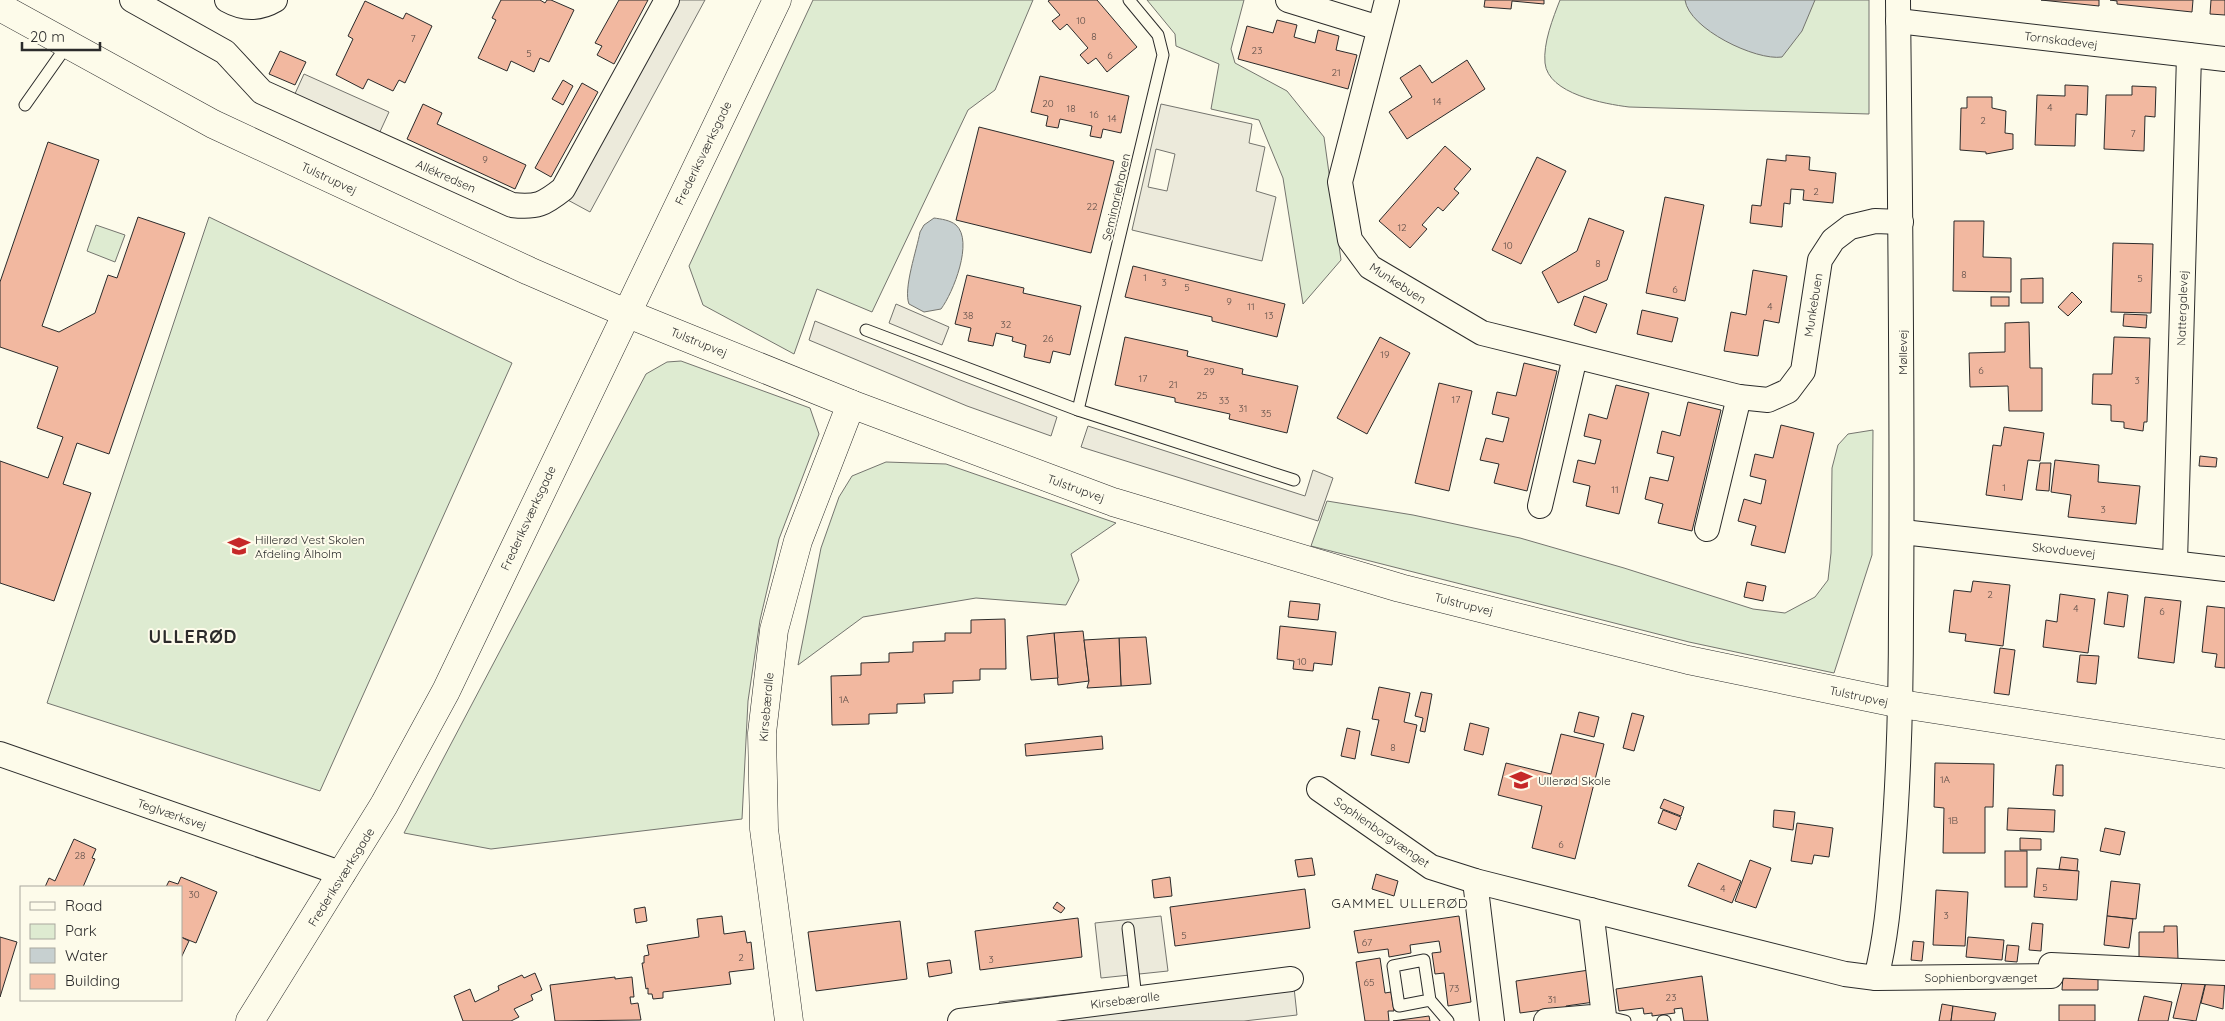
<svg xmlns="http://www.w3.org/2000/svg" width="2225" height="1021" font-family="Quicksand,sans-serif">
<rect width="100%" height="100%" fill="#fdfbea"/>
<g fill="#deebd1" stroke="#74746e">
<polygon points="813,0 1033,0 995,90 968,110 872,312 817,289 794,354 703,305 689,266"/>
<polygon points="1147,0 1244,0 1231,49 1235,63 1287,91 1324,137 1341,260 1303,304 1283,178 1259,120 1211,109 1219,64 1176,46 1175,34"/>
<path d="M 1560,0 L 1869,0 L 1869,114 L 1629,107 C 1605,104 1548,94 1545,63 C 1543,43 1553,18 1560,0 Z"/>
<polygon points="209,217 512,363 320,791 47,703"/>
<polygon points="96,225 125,235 115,262 87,251"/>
<polygon points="681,361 810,408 819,434 779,539 760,620 748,701 742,819 491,849 404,833 646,374 667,362"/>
<polygon points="1873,430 1872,555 1834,673 1689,642 1311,546 1327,501 1413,515 1520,538 1624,568 1753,609 1785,613 1815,597 1828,580 1831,553 1832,468 1838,445 1848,434"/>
<polygon points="886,462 946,464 1116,523 1071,554 1079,580 1066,605 976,598 863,617 798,665 821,548 839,497 852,476"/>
</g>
<g fill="#eceadb" stroke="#74746e" fill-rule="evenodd">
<polygon points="657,0 705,0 590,212 553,192"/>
<polygon points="304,74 389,112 373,147 288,109"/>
<path d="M 1161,104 L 1252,124 L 1249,143 L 1265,147 L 1256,191 L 1276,197 L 1262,261 L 1132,230 ZM 1156,149 L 1175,154 L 1167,191 L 1148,187 Z"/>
<polygon points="896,304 949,327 942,345 889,323"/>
<polygon points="815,321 960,380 1057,417 1051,436 967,406 809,340"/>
<polygon points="1088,426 1305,496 1313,470 1333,478 1318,521 1081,447"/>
<polygon points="1161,916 1168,971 1101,978 1095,923"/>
<polygon points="1292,969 1297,1015 1244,1021 1001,1021 999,1002"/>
</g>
<g fill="#c7d0d0" stroke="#74746e">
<path d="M 1685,0 L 1815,0 L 1802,31 L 1782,57 C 1756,61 1689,29 1685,0 Z"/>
<path d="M 934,218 C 941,219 950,220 956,225 C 974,241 953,293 941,309 L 924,312 L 909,304 C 903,289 917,249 920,232 L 924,225 Z"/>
</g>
<g fill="#f2b8a0" stroke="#2b2b2b">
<polygon points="501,0 540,0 545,3 547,0 551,0 574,10 549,62 540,58 534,72 511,61 507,71 478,58 496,20 492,18"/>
<polygon points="619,0 648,0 614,64 597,55 602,46 595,43"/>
<polygon points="1050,0 1097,0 1137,47 1107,72 1096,58 1088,64 1080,55 1088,48 1067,24 1060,30 1052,21 1060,15 1048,1"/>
<polygon points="1485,0 1544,0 1544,4 1512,1 1511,9 1484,7"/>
<polygon points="2041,0 2099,0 2099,6"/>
<polygon points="2110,0 2193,0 2192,12 2117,4 2117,1"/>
<polygon points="2211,0 2225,0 2225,15 2210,14"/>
<polygon points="365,1 403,19 406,13 432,26 405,83 399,80 393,91 368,79 363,89 336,75 353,39 348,36"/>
<polygon points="1277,20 1297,25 1294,37 1315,43 1318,30 1339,36 1336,50 1357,55 1348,89 1238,59 1247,26 1273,33"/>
<polygon points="280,51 306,62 295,85 269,74"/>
<polygon points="1467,60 1485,89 1407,139 1389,112 1412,97 1400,78 1420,65 1432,83"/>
<polygon points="1040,76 1129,96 1121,133 1103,129 1101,138 1090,136 1092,126 1060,119 1058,128 1046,126 1048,116 1031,112"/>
<polygon points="563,80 573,86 563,105 552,99"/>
<polygon points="582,83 598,92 551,177 535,168"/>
<polygon points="2065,85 2088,86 2087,115 2076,114 2075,146 2035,145 2037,95 2065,96"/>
<polygon points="2132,86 2156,87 2155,117 2145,116 2144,151 2104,149 2106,95 2132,95"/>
<polygon points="1967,97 1992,97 1992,108 2006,111 2005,133 2013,134 2013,149 1986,154 1986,152 1960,150 1961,108 1967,108"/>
<polygon points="423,104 442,113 437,124 526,165 515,189 407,139"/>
<polygon points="979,127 1114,161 1091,253 956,220"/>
<polygon points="48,142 99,160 42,326 59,332 95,313 108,275 117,278 138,217 185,233 109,454 77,443 63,484 91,493 54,601 0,583 0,461 48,478 63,437 37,428 58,367 0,347 0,282"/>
<polygon points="1445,146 1471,169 1454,189 1459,193 1443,211 1438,207 1422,225 1427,229 1410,248 1379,221"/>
<polygon points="1786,155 1810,157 1809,170 1836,173 1833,203 1803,200 1804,190 1791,189 1790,204 1784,203 1782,227 1750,223 1752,205 1761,206 1767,159 1786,161"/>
<polygon points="1537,157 1566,171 1521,264 1492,250"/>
<polygon points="1665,197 1704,205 1685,301 1646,293"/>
<polygon points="1589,218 1624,231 1607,280 1558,303 1542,272 1577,251"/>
<polygon points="1954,221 1984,221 1983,257 2011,258 2011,292 1953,291"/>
<polygon points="2113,243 2153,244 2151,313 2111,312"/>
<polygon points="1133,266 1285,304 1277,337 1212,321 1212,317 1125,297"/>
<polygon points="1753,270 1787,276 1779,323 1764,320 1758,356 1724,351 1731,312 1746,315"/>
<polygon points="967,275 1024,288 1023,293 1081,306 1070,355 1053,351 1050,363 1024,357 1026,345 1012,341 1013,337 996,333 993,346 968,341 971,328 955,324"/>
<polygon points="2043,278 2043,303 2021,303 2021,279"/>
<polygon points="2072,292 2082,302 2068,316 2058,307"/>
<polygon points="1584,296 1607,304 1596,333 1574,325"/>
<rect x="1991" y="297" width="18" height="9"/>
<polygon points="1642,310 1678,318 1672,342 1637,334"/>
<polygon points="2124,314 2147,315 2146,328 2123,326"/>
<polygon points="2029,322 2030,368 2042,368 2042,411 2009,411 2008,386 1970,387 1969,353 2005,352 2005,323"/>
<polygon points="1125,337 1188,351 1187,356 1243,369 1242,374 1298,386 1287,433 1229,419 1230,414 1175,402 1175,398 1115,385"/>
<polygon points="1380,337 1410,353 1367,434 1337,418"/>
<polygon points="2114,337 2150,338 2147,422 2144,422 2143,431 2124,428 2124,422 2111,421 2111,405 2092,404 2093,374 2112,374"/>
<polygon points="1524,363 1557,371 1527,491 1494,483 1499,464 1480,460 1486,438 1503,442 1509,418 1492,414 1497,392 1516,396"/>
<polygon points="1439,383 1472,391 1449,491 1415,483"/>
<polygon points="1616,385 1649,393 1619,514 1586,506 1590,486 1573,482 1578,460 1595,464 1601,440 1584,436 1589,414 1607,419"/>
<polygon points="1688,402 1721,410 1692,531 1658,523 1663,504 1645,499 1650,477 1668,481 1674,457 1657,453 1662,431 1680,436"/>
<polygon points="1781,425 1814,433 1785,553 1751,545 1756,526 1738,521 1744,499 1761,504 1766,480 1750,476 1755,454 1773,458"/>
<polygon points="2004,427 2044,433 2040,461 2028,460 2022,500 1986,495 1993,445 2001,446"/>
<polygon points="2200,456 2217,458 2216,467 2199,466"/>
<polygon points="2055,460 2099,465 2098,482 2140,486 2136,524 2068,517 2071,495 2051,492"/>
<polygon points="2040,463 2051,463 2049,491 2036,490"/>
<polygon points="1973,581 2010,585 2003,646 1965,641 1966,634 1949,632 1954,590 1971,592"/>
<polygon points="1747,582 1766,586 1763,601 1744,597"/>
<polygon points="2108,592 2128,595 2124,627 2104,624"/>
<polygon points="2060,594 2095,599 2088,653 2043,647 2046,620 2057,622"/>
<polygon points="2145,597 2181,601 2174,663 2138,658"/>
<polygon points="1290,601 1320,604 1318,620 1288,617"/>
<polygon points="2207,606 2225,608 2225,668 2215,667 2217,654 2202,652"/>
<polygon points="1005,619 1006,669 980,669 980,680 953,681 953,693 924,694 925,703 897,704 897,713 869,714 869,724 832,725 831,676 861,675 861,663 889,662 889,653 913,652 913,642 945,641 945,633 971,633 971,620"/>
<polygon points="1280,626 1336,632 1332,665 1314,663 1313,671 1293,669 1294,661 1277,659"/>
<polygon points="1083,631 1089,681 1058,685 1054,633"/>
<polygon points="1054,633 1058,678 1031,680 1027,636"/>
<polygon points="1146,637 1151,684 1121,686 1119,638"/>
<polygon points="1119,638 1121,686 1087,688 1089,681 1084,640"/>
<polygon points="2000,648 2015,650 2009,695 1994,693"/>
<polygon points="2080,655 2099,656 2096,684 2077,682"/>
<polygon points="1379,687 1410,693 1404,722 1417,725 1409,763 1371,755 1379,720 1372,719"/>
<polygon points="1421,692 1432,694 1425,732 1420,731 1423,718 1415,716"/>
<polygon points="1579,712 1599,717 1594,737 1574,732"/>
<polygon points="1632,713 1644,716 1634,751 1623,748"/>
<polygon points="1470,723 1489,728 1483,755 1464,750"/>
<polygon points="1347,728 1360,731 1355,759 1341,756"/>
<polygon points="1561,734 1604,744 1575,859 1532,848 1542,806 1498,795 1506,763 1551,774"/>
<polygon points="1102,736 1103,749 1026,756 1025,744"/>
<polygon points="1935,763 1994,764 1993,807 1985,807 1985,853 1943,853 1944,808 1934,807"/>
<polygon points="2056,765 2063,765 2063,796 2053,795"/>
<polygon points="1664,799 1684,807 1681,816 1660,808"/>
<polygon points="2008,808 2055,810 2054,832 2007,830"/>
<polygon points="1663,810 1681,817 1676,830 1658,823"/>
<polygon points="1774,810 1795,812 1793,830 1773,827"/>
<polygon points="1797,823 1833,828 1829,857 1814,855 1812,864 1791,861"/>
<polygon points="2105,828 2125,832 2120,855 2100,851"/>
<polygon points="2020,838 2041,839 2041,850 2020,850"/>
<polygon points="74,839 96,849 92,858 95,859 83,887 45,887 49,878 55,881"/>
<rect x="2005" y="851" width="22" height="36"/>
<polygon points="2061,857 2078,859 2077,871 2059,869"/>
<polygon points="1312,858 1315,875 1298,877 1295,860"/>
<polygon points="1750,860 1771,868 1756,908 1735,901"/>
<polygon points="1698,863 1741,881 1732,903 1688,886"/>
<polygon points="2037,868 2079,871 2077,900 2034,897"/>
<polygon points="1376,874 1398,881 1394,896 1372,889"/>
<polygon points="181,877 217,892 196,943 181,937 181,887 166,887 169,881 178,884"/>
<polygon points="1170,877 1172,896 1154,898 1152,880"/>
<polygon points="2111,881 2140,884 2136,919 2107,916"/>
<polygon points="1305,889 1310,928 1175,946 1170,907"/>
<polygon points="1936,890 1968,892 1965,946 1933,945"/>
<polygon points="1057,902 1065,908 1061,913 1053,908"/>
<polygon points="645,907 647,921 636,923 634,909"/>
<polygon points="722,916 724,934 745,931 747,943 751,942 754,969 729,972 731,984 663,992 663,998 653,999 652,994 648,994 648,988 646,989 642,963 644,963 644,956 649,955 647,945 699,937 697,919"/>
<polygon points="1459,916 1471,1002 1448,1006 1444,973 1435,974 1432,953 1441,952 1439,941 1410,945 1411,953 1389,957 1388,949 1358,953 1354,931"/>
<polygon points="2107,916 2133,919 2129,948 2104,945"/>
<polygon points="1078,918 1082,957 980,970 975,931"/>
<polygon points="900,921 907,979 816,991 808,932"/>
<polygon points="2032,923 2043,924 2041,951 2029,950"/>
<polygon points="2164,926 2177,926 2178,959 2139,960 2139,932 2164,932"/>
<polygon points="0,937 17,942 0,997"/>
<polygon points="181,937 189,941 181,958"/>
<polygon points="1968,937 2004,940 2002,960 1966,957"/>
<polygon points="1913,941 1924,942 1922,961 1911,960"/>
<polygon points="2007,945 2019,946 2017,962 2005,961"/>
<polygon points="1380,958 1385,993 1391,992 1394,1011 1388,1011 1389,1021 1365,1021 1356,962"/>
<polygon points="950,960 952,973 929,977 927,963"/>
<polygon points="1589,970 1594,1002 1566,1006 1567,1012 1557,1013 1557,1008 1520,1013 1516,981"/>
<polygon points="535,973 542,990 531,995 533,1000 514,1009 519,1017 511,1021 463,1021 454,996 470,989 475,1002 499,990 498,986 522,975 524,978"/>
<polygon points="2208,974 2225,978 2223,1009 2201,1003"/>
<polygon points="2184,975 2206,980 2196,1021 2173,1018"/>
<polygon points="1702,976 1708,1021 1684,1021 1682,1008 1674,1009 1675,1013 1652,1016 1652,1013 1644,1014 1643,1008 1619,1011 1616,989"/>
<polygon points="2063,976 2098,976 2098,990 2062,990"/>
<polygon points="615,977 615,979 632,977 634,997 630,997 631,1004 638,1003 641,1020 555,1021 550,985"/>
<polygon points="2144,996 2172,1002 2168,1021 2138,1021"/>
<polygon points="1942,1004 1953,1006 1951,1021 1939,1021"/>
<rect x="2059" y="1005" width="36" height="16"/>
<polygon points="1953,1006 1996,1013 1994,1021 1951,1021"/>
<polygon points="1429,1016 1430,1021 1393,1021"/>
</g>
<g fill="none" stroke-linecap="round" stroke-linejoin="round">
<g stroke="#2b2b2b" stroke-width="13">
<g id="lane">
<polyline points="25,105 68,44"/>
<polyline points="866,330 1078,410 1294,480"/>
<polyline points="1078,410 1163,55 1158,35 1129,0"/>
<polyline points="1128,928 1136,998"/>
<polyline points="1430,1000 1399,1006 1393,966 1424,960 1430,1000 1448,1021"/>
<polyline points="1604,1016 1625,1021"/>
<polyline points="1663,1021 1665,1021"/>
</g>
</g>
<g stroke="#2b2b2b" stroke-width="26">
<g id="street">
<path d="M 132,0 L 225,52 L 262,92 L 512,205 C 537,208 544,204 563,189 L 667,0"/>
<path d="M 227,0 C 243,9 258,10 275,0"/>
<polyline points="1288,0 1379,28"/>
<polyline points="1387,0 1340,182 1350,240 1370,267 1482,333 1739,397 1768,400 1788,391 1803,371 1820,260 1833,240 1850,227 1875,221 1901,222"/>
<polyline points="1898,21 2225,59"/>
<polyline points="1540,506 1575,357"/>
<polyline points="1707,529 1739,397"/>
<polyline points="1903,532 2225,569"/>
<polyline points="2175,562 2189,55"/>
<polyline points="0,754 343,874"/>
<path d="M 1319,789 L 1431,867 L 1475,881 L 1845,974 L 1876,978 C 1886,939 1889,901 1892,861 C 1899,779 1901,697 1901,615 C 1903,410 1900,205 1898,0"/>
<polyline points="1475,881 1492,1021"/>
<polyline points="1876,978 2051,976 2051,965 2225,973"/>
<polyline points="960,1021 1291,979"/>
<polyline points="1546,1021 1604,1016 1591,910"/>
</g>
</g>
<g stroke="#2b2b2b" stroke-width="29">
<g id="secondary">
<polyline points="0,7 213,124 529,271 626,313 851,404 1113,502 1400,588 1688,660 1901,704 2225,754"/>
<polyline points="250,1021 384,805 446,691 777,0"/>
<polyline points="789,1021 764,829 762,733 774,630 798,541 851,404"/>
</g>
</g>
<use href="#lane" stroke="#fdfbea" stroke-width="11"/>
<use href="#street" stroke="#fdfbea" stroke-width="24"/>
<use href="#secondary" stroke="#fdfbea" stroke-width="28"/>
</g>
<defs>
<g id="school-bare" transform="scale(1.725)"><path d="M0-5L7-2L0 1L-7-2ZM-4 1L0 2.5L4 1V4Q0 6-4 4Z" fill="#c62828" stroke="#fdfbea" stroke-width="2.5" paint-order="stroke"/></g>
</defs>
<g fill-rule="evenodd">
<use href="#school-bare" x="239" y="546"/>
<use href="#school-bare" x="1521" y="780"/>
</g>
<g text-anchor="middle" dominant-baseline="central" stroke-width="4" stroke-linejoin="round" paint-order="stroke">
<g font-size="10" fill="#5d4e48">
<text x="1081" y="20">10</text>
<text x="1094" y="36">8</text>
<text x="413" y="38">7</text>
<text x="1257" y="50">23</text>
<text x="529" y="53">5</text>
<text x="1110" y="55">6</text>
<text x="1336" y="72">21</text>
<text x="1437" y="101">14</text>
<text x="1048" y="103">20</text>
<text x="2050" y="107">4</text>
<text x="1071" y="108">18</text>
<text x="1094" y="114">16</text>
<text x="1112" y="118">14</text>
<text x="1983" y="120">2</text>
<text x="2133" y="133">7</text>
<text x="485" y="159">9</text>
<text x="1816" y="191">2</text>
<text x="1092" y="206">22</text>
<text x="1402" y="227">12</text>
<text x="1508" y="245">10</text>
<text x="1598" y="263">8</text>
<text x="1964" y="274">8</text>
<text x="1145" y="277">1</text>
<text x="2140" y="278">5</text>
<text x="1164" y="282">3</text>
<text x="1187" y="287">5</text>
<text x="1675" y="289">6</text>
<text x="1229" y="301">9</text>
<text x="1251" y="306">11</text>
<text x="1770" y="306">4</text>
<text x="968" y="315">38</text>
<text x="1269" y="315">13</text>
<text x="1006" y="324">32</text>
<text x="1048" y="338">26</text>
<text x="1385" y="354">19</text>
<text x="1981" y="370">6</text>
<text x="1209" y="371">29</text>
<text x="1143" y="378">17</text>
<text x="2137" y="380">3</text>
<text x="1173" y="384">21</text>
<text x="1202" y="395">25</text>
<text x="1456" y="399">17</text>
<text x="1224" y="400">33</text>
<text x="1243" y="408">31</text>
<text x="1266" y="413">35</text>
<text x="2004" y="487">1</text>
<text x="1615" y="489">11</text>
<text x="2103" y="509">3</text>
<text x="1990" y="594">2</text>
<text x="2076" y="608">4</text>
<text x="2162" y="611">6</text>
<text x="1302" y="661">10</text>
<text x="844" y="699">1A</text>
<text x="1393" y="747">8</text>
<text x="1945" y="779">1A</text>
<text x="1953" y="820">1B</text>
<text x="1561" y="844">6</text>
<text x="80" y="855">28</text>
<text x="2045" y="887">5</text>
<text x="1723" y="888">4</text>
<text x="194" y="894">30</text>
<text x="1946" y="915">3</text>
<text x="1184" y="935">5</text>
<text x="1367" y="942">67</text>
<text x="741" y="957">2</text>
<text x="991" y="959">3</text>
<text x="1369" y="982">65</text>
<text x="1454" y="988">73</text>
<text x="1671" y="997">23</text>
<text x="1552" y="999">31</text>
</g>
<g font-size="12" fill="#2b2b2b" stroke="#fdfbea">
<text transform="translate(2061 40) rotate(7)">Tornskadevej</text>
<text transform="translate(703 153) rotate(-64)">Frederiksværksgade</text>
<text transform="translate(446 176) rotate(24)">Allékredsen</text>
<text transform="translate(329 178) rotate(25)">Tulstrupvej</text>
<text transform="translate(1116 197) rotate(-77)">Seminariehaven</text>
<text transform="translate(1398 283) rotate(33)">Munkebuen</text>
<text transform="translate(1813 305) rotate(-81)">Munkebuen</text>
<text transform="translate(2182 308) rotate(-88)">Nattergalevej</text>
<text transform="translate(699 342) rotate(22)">Tulstrupvej</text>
<text transform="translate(1902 352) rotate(-90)">Møllevej</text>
<text transform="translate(1076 488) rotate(20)">Tulstrupvej</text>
<text transform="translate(528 518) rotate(-65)">Frederiksværksgade</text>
<text transform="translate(2064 550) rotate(6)">Skovduevej</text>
<text transform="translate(1464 604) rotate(14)">Tulstrupvej</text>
<text transform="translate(1859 696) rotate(12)">Tulstrupvej</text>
<text transform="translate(766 707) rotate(-85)">Kirsebæralle</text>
<text transform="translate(172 814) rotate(19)">Teglværksvej</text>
<text transform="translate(1382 832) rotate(35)">Sophienborgvænget</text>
<text transform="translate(341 877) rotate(-58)">Frederiksværksgade</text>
<text x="1981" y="977">Sophienborgvænget</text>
<text transform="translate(1125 1000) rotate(-7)">Kirsebæralle</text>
</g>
<g font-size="12" fill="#2b2b2b" stroke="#fdfbea" text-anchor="start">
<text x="255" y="539">Hillerød Vest Skolen<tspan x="255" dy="14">Afdeling Ålholm</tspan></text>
<text x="1538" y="780">Ullerød Skole</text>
</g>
<g font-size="14" letter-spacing="1" fill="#2b2b2b" stroke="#fdfbea">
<text x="1400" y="903">GAMMEL ULLERØD</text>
</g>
<g font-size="18" font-weight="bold" letter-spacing="1" fill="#2b2b2b" stroke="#fdfbea">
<text x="193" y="636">ULLERØD</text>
</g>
</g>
<rect x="20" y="886" width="162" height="115" fill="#fdfbea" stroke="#a9a89e"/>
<rect x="30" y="902" width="25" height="8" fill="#fdfbea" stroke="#a9a89e"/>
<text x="65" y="911" font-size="15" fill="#2b2b2b">Road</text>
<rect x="30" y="924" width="25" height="15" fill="#deebd1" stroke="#a9a89e"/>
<text x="65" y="936" font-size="15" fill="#2b2b2b">Park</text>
<rect x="30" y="948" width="25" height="15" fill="#c7d0d0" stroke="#a9a89e"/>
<text x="65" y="961" font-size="15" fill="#2b2b2b">Water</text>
<rect x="30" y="974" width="25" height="15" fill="#f2b8a0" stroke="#a9a89e"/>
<text x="65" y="986" font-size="15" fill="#2b2b2b">Building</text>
<path d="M22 42v8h78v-8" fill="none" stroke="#2b2b2b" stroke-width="2.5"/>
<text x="30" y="42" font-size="15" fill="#2b2b2b" stroke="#fdfbea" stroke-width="4" paint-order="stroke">20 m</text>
</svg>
